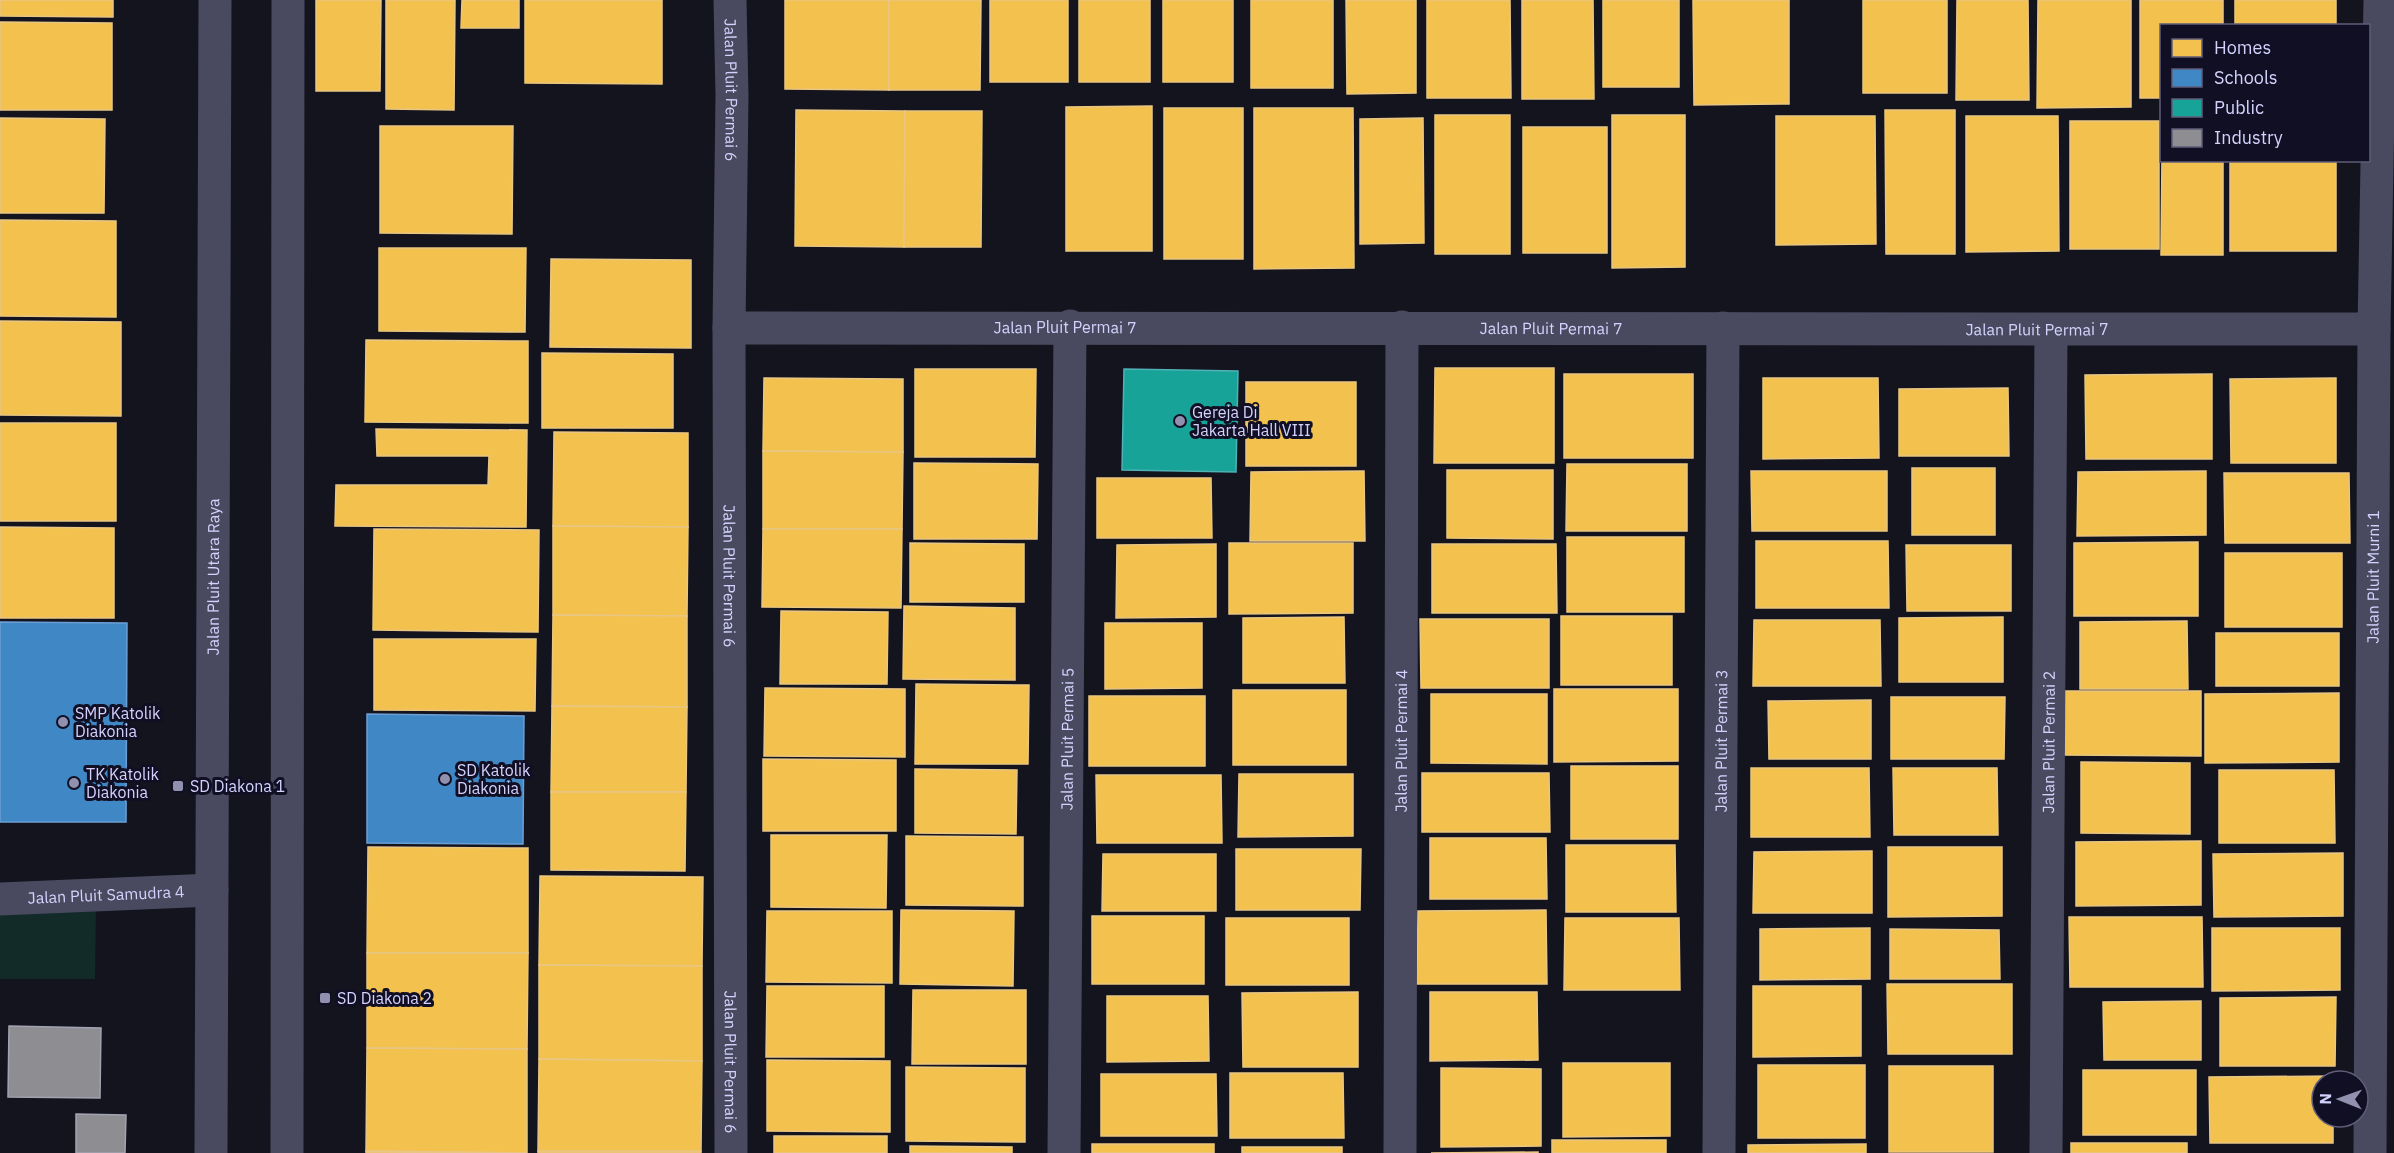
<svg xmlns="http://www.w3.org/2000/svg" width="2394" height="1153" font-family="'IBM Plex Sans',sans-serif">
<rect width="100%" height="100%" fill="#14141e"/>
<polygon fill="#122a28" points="0,903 96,903 95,979 0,979"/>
<g fill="#f2c14e" stroke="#e9c682" stroke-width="1.5">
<polygon points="0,0 113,0 113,17 0,16"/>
<polygon points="316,0 381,0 380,91 316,91"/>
<polygon points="386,0 455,0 454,110 386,109"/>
<polygon points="462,0 519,0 519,28 461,28"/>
<polygon points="525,0 662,0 662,84 525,83"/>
<polygon points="785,0 889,0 889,90 785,89"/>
<polygon points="889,0 981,0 980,90 889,90"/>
<rect x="990" y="0" width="78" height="82"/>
<rect x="1079" y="0" width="71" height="82"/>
<rect x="1163" y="0" width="70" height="82"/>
<rect x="1251" y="0" width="82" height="88"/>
<polygon points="1346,0 1416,0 1416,93 1347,94"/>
<polygon points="1427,0 1510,0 1511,98 1427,98"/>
<polygon points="1522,0 1593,0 1594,99 1522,99"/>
<rect x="1603" y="0" width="76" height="87"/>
<polygon points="1693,0 1789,0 1789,104 1694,105"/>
<rect x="1863" y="0" width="84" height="93"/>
<polygon points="1957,0 2028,0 2029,100 1956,100"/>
<polygon points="2038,0 2131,0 2131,107 2037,108"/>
<polygon points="2140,0 2223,0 2223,26 2162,26 2162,98 2140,98"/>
<rect x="2235" y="0" width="101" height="26"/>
<polygon points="0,22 112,23 112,110 0,110"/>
<polygon points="1152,106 1152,251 1066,251 1066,107"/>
<rect x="1164" y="108" width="79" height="151"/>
<polygon points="1254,108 1353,108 1354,268 1254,269"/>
<polygon points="796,110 905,111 904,247 795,246"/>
<polygon points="1885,110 1955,110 1955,254 1886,254"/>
<polygon points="905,111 982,111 981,247 904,247"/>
<rect x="1435" y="115" width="75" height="139"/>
<polygon points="1612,115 1685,115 1685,267 1612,268"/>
<polygon points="1776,116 1875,116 1876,244 1776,245"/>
<polygon points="1966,116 2058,116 2059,251 1966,252"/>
<polygon points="0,118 105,119 104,213 0,213"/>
<polygon points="1423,118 1424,243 1360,244 1360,119"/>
<rect x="2070" y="121" width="89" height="128"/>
<polygon points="380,126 513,126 512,234 380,233"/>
<rect x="1523" y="127" width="84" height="126"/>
<polygon points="2162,156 2162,160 2223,160 2223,255 2161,255"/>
<rect x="2230" y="160" width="106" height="91"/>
<polygon points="0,220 116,221 116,317 0,316"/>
<polygon points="379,248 526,248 525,332 379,331"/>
<polygon points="551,259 691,260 691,348 550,347"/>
<polygon points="0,321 121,322 121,416 0,415"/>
<polygon points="366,340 528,341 528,423 365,422"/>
<polygon points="542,353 673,354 673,428 542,428"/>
<polygon points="1435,368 1554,368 1554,463 1434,463"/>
<polygon points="915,369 1036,369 1035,457 915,457"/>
<rect x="1564" y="374" width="129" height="84"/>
<polygon points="2212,374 2212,459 2086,459 2085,375"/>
<polygon points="764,378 903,379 903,452 763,451"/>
<polygon points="1763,378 1878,378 1879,458 1763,459"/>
<polygon points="2336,378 2336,463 2231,463 2230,379"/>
<rect x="1246" y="382" width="110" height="84"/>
<polygon points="2008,388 2009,456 1899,456 1899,389"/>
<rect x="0" y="423" width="116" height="98"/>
<polygon points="376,429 527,430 526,527 335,526 336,485 488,485 489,456 377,456"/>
<polygon points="554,432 688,433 688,527 553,526"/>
<polygon points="763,451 903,452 902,529 763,529"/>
<polygon points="914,463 1038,464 1037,539 914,539"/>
<polygon points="1567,464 1687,464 1687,531 1566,531"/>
<rect x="1912" y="468" width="83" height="67"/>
<polygon points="1447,470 1553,470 1553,539 1447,538"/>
<polygon points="1364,471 1365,541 1250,541 1251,472"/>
<polygon points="1751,471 1887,471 1887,531 1752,531"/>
<polygon points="2206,471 2206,535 2077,536 2078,472"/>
<polygon points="2224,473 2349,473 2350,543 2225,543"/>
<polygon points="1097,478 1211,478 1212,538 1097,538"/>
<polygon points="553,526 688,527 687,616 553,615"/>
<polygon points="0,527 114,528 114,618 0,618"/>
<polygon points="374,529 539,530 538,632 373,630"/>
<polygon points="763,529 902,529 901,608 762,607"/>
<rect x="1567" y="537" width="117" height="75"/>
<polygon points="1756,541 1888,541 1889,608 1756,608"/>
<polygon points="2198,542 2198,616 2074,616 2074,543"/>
<polygon points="910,543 1024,544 1024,602 910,602"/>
<polygon points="1229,543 1353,543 1353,613 1229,614"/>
<polygon points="1216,544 1216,617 1116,618 1117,545"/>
<polygon points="1432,544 1556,544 1557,613 1432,613"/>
<polygon points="1906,545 2011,545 2011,611 1907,611"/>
<rect x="2225" y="553" width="117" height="74"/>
<polygon points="904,606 1015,608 1015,680 903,679"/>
<polygon points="781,611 888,612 887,684 780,684"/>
<polygon points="553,615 687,616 687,707 552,706"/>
<rect x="1561" y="616" width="111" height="69"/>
<polygon points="1344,617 1345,683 1243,683 1243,618"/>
<polygon points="2003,617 2003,682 1899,682 1899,618"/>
<polygon points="1420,619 1549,619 1549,688 1421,688"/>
<polygon points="1754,620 1880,620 1881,686 1753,686"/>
<polygon points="2187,621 2188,689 2080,689 2080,622"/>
<polygon points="1105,623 1202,623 1202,688 1105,689"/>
<rect x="2216" y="633" width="123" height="53"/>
<polygon points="374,639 536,639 535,711 374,710"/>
<polygon points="916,684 1029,685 1028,764 915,764"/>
<polygon points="765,688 905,689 905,757 764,756"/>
<polygon points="1554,689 1678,689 1678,761 1554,762"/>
<rect x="1233" y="690" width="113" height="75"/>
<polygon points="2063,691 2201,691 2201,756 2064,755"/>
<polygon points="2339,693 2339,762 2205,763 2205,694"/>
<polygon points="1431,694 1547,694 1547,764 1431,763"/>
<rect x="1089" y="696" width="116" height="70"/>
<polygon points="1891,697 2005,697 2004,759 1891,759"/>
<polygon points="1871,700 1871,759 1769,759 1768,701"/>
<polygon points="552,706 687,707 686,792 551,792"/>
<polygon points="763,759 896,760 896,831 763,831"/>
<polygon points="2081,762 2190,763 2190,834 2081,833"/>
<rect x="1571" y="766" width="107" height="73"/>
<polygon points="1751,768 1869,768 1870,837 1751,837"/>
<polygon points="1893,768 1997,768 1998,835 1894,835"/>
<polygon points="915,769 1017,770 1016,834 915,833"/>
<polygon points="2219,770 2334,770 2335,843 2219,843"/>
<polygon points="1422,773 1549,773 1550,832 1422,832"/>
<polygon points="1239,774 1353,774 1353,836 1238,837"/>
<polygon points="1096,775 1221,775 1222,843 1097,843"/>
<polygon points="551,792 686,792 685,871 551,870"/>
<polygon points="771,835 887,835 886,908 771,907"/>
<polygon points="906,836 1023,837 1023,906 906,905"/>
<polygon points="1430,838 1546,838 1547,899 1430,899"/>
<polygon points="2201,841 2201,905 2076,906 2076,842"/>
<polygon points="1566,845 1675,845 1676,912 1566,912"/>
<polygon points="368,847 528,848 528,953 367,953"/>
<polygon points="1888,847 2002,847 2002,916 1888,917"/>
<polygon points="1236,849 1361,849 1360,910 1236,910"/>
<polygon points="1872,851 1872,913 1753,913 1754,852"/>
<polygon points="2343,853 2343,916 2214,917 2213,854"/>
<polygon points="1103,854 1216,854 1216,911 1102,911"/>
<polygon points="540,876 703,877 702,966 539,965"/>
<polygon points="901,910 1014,911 1013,986 900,984"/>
<polygon points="1546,910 1547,984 1417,984 1418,911"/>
<polygon points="767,911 892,911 892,983 766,982"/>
<rect x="1092" y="916" width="112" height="68"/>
<polygon points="2069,917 2202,917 2203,987 2070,987"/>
<rect x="1226" y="918" width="123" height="67"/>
<polygon points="1565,918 1679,918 1680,990 1564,990"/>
<polygon points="1870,928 1870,979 1760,980 1760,929"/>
<polygon points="2212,928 2340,928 2340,990 2212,991"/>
<polygon points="1890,929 1999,930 2000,979 1890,979"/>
<polygon points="367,953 528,953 527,1049 367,1048"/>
<polygon points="539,965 702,966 702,1061 539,1059"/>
<polygon points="1887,984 2012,984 2012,1054 1888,1054"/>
<polygon points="767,986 884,986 884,1057 766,1057"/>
<polygon points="1753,986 1861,986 1861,1056 1753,1057"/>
<polygon points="913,990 1026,990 1026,1064 912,1064"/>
<polygon points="1358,992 1358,1067 1243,1067 1242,993"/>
<polygon points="1430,992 1537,992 1538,1060 1430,1061"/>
<polygon points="1107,996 1208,996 1209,1061 1107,1062"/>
<polygon points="2336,997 2335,1066 2220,1066 2220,998"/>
<polygon points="2201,1001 2201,1060 2104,1060 2103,1002"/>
<polygon points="367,1048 527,1049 527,1153 366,1151"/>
<polygon points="539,1059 702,1061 701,1151 538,1151"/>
<polygon points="767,1060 890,1061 890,1132 767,1131"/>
<polygon points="1563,1063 1670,1063 1670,1136 1563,1137"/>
<rect x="1758" y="1065" width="107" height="73"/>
<rect x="1889" y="1066" width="104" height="86"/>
<polygon points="906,1067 1025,1068 1025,1142 906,1141"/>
<polygon points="1441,1068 1541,1069 1541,1146 1441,1147"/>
<rect x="2083" y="1070" width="113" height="65"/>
<polygon points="1230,1073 1343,1073 1344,1138 1230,1138"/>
<polygon points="1101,1074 1216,1074 1217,1136 1101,1136"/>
<polygon points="2333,1076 2333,1081 2322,1081 2322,1117 2333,1117 2333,1143 2210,1143 2209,1077"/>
<rect x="774" y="1136" width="113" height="17"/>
<rect x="1552" y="1140" width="114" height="13"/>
<rect x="2071" y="1143" width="116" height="10"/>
<rect x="1092" y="1144" width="122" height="9"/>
<polygon points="1866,1144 1866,1153 1748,1153 1748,1145"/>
<polygon points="910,1146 1012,1147 1012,1153 910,1153"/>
<rect x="1242" y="1147" width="100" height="6"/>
<polygon points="366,1151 527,1153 366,1153"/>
<rect x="538" y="1151" width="163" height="2"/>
<polygon points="1538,1152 1538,1153 1431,1153"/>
</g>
<g fill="#3f88c5" stroke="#6c9ed6" stroke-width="1.5">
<polygon points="0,622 127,623 126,822 0,822"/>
<polygon points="367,714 524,716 523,844 367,843"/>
</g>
<polygon fill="#17a398" stroke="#50b1b6" stroke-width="1.5" points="1124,369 1238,371 1236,472 1122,470"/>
<g fill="#8d8d92" stroke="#a2a2b2" stroke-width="1.5">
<polygon points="9,1026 101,1028 100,1098 8,1097"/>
<polygon points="76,1114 126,1115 125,1153 76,1153"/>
</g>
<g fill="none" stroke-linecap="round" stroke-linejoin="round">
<g stroke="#494a5f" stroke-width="33">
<path id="s1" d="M 730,0 L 732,96 L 729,328 L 731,1153"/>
<path id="s2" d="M 729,328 C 1278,325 1826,331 2374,329"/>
<path id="s3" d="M 0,899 L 212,890"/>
<path id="s4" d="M 1064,1153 L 1070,326"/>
<path id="s5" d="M 1400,1153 L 1402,327"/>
<path id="s6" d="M 1719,1153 L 1723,328"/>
<path id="s7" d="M 2046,1153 L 2051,330"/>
<path id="s8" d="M 2370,1153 L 2374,329 L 2380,0"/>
</g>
<g stroke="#494a5f" stroke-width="33">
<path id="s9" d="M 211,1153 L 215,0"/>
<polyline points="287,1153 288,0"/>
</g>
</g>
<g fill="#9190af" stroke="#110f23" stroke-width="2">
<circle cx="1180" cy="421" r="6"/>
<circle cx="63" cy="722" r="6"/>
<circle cx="445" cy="779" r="6"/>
<circle cx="74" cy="783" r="6"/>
<rect x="172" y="780" width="12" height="12" rx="3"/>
<rect x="319" y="992" width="12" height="12" rx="3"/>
</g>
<g text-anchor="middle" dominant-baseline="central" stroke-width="6" stroke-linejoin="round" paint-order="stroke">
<g font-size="16" fill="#d4d2fd" stroke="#110f23">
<text stroke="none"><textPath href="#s1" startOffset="90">Jalan Pluit Permai 6</textPath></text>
<text stroke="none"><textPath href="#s2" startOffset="336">Jalan Pluit Permai 7</textPath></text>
<text stroke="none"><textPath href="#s2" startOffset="822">Jalan Pluit Permai 7</textPath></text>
<text stroke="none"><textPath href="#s2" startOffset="1308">Jalan Pluit Permai 7</textPath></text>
<text stroke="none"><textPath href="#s1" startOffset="576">Jalan Pluit Permai 6</textPath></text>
<text stroke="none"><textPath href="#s8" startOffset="576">Jalan Pluit Murni 1</textPath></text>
<text stroke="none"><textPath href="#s9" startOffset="576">Jalan Pluit Utara Raya</textPath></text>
<text stroke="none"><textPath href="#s4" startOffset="414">Jalan Pluit Permai 5</textPath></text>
<text stroke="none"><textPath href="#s5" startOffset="412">Jalan Pluit Permai 4</textPath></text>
<text stroke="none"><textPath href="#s6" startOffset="412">Jalan Pluit Permai 3</textPath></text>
<text stroke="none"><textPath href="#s7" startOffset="411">Jalan Pluit Permai 2</textPath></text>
<text stroke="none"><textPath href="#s3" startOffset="106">Jalan Pluit Samudra 4</textPath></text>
<text stroke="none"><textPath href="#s1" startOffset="1062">Jalan Pluit Permai 6</textPath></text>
</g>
<g font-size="16" fill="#d4d2fd" stroke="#110f23" text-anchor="start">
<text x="1192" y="412">Gereja Di<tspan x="1192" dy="18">Jakarta Hall VIII</tspan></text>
<text x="75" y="713">SMP Katolik<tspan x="75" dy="18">Diakonia</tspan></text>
<text x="457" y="770">SD Katolik<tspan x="457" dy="18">Diakonia</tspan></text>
<text x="86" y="774">TK Katolik<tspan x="86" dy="18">Diakonia</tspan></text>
<text x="190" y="786">SD Diakona 1</text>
<text x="337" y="998">SD Diakona 2</text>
</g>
</g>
<rect x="2160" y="24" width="210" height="138" fill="#110f23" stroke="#5f5d7a" stroke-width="1.5"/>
<rect x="2172" y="39" width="30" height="18" fill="#f2c14e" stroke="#5f5d7a" stroke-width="1.5"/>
<text x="2214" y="54" font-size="18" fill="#d4d2fd">Homes</text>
<rect x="2172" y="69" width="30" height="18" fill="#3f88c5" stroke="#5f5d7a" stroke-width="1.5"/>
<text x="2214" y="84" font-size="18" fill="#d4d2fd">Schools</text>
<rect x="2172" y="99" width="30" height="18" fill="#17a398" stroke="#5f5d7a" stroke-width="1.5"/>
<text x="2214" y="114" font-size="18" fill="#d4d2fd">Public</text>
<rect x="2172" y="129" width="30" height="18" fill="#8d8d92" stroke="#5f5d7a" stroke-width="1.5"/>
<text x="2214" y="144" font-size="18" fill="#d4d2fd">Industry</text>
<g transform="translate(2340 1099) rotate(271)"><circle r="28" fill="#110f23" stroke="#5f5d7a" stroke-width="1.5"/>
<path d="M0-4.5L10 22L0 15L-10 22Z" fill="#9190af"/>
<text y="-9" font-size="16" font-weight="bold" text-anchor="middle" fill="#d4d2fd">N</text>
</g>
</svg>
